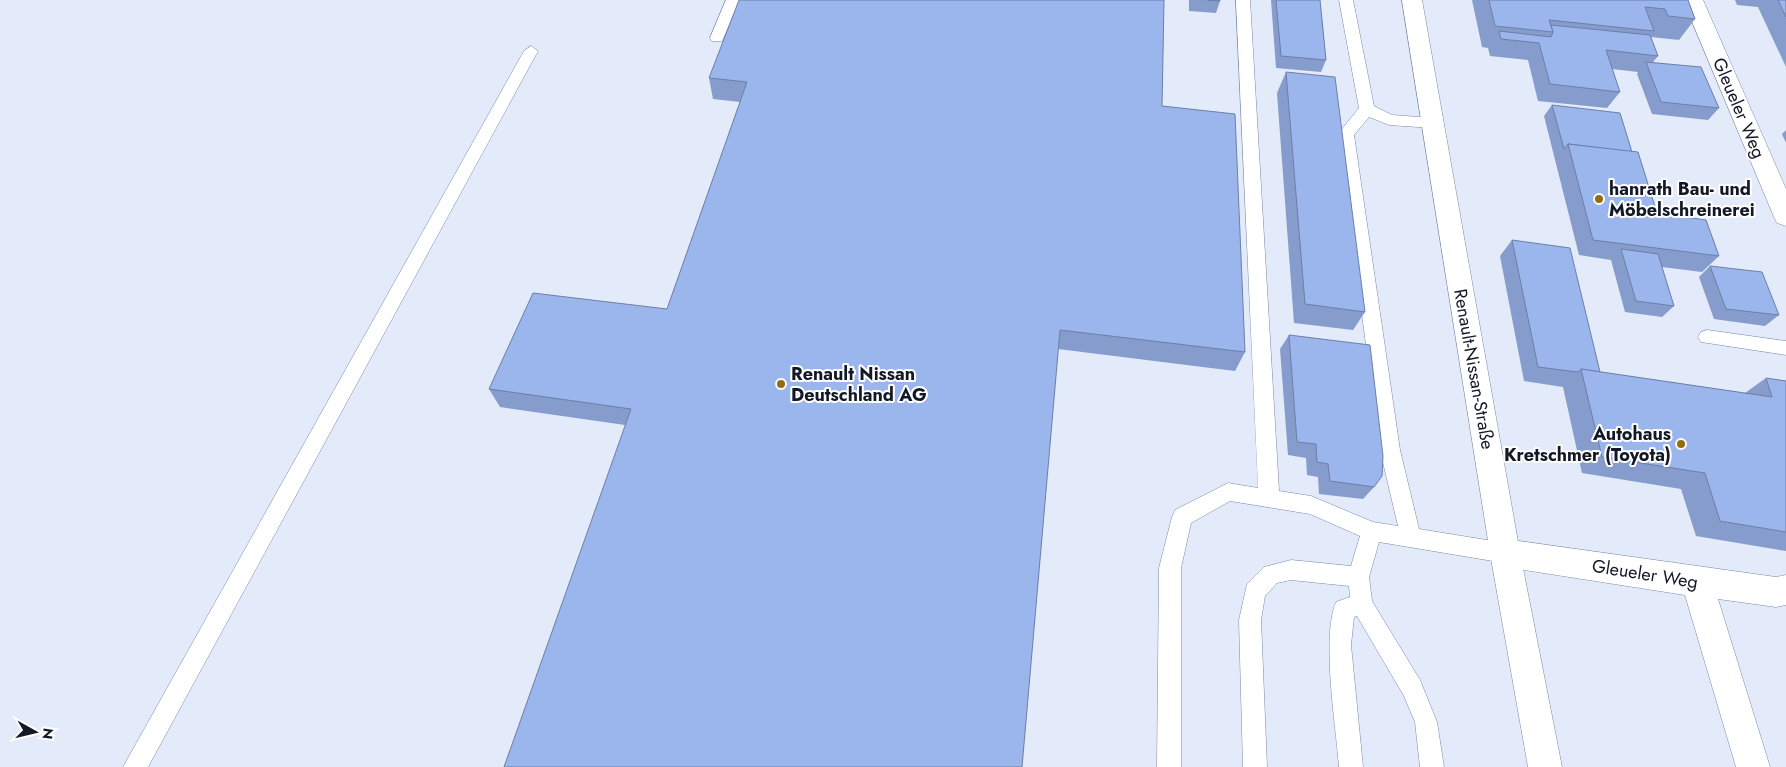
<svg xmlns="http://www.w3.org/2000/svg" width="1786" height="767" font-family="Jost,sans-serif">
<rect width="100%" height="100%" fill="#e3eaf9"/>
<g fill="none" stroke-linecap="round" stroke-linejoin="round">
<g stroke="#7989ab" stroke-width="1">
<g id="service">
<polygon points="726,0 740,0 722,41 712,41 710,38"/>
<path d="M 1236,0 L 1250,0 L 1279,491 L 1311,496 L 1373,522 L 1398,526 L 1380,450 L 1338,134 L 1359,108 L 1339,0 L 1353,0 L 1374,106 L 1392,115 L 1433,118 L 1438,119 L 1441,123 L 1438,127 L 1433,128 L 1389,125 L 1369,117 L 1354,135 L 1400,450 L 1419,529 L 1505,543 L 1512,546 L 1515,553 L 1512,560 L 1505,563 L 1379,542 L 1369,577 L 1372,601 L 1420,680 L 1437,722 L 1444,767 L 1420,767 L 1415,722 L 1404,696 L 1357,616 L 1354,617 L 1351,645 L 1363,767 L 1339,767 C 1336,726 1321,638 1336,602 L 1350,597 L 1349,586 L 1291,580 L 1277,583 L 1265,596 L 1261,620 L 1267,767 L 1243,767 L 1239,620 L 1247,584 L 1264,567 L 1291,560 L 1351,566 L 1360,536 L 1310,514 L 1230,501 L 1191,523 L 1181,568 L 1181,767 L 1157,767 L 1159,568 L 1172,517 L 1175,510 L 1228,483 L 1258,488 Z"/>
<polygon points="531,46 538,51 148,767 123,767 524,51"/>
<polygon points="1707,330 1786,341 1786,355 1701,342 1698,337 1701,332"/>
</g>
</g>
<g stroke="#7989ab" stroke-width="1">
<g id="minor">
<polygon points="1683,0 1703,0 1786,189 1786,226 1777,223 1774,217"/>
<polygon points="1505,539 1776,577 1786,575 1786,605 1776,607 1718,599 1770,767 1736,767 1685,595 1505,567 1494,563 1490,553 1494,543"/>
</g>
</g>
<g stroke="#7989ab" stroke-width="1">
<polygon id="tertiary" points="1402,0 1422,0 1520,553 1562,767 1528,767 1490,553"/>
</g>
<use href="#service" fill="#fff" fill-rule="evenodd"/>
<use href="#minor" fill="#fff" fill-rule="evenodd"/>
<use href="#tertiary" fill="#fff" fill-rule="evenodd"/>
</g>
<g fill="#859ccc">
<polygon points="1189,0 1220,0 1220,1 1216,13 1189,11"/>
<polygon points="1271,0 1320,0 1326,60 1321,72 1276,68"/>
<polygon points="1472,0 1688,0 1695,19 1679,40 1651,37 1658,56 1653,62 1719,108 1708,120 1652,114 1637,74 1638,72 1612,69 1620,92 1607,108 1538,101 1528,60 1490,56 1488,48 1482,47"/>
<polygon points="1735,0 1786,0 1786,67 1758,7 1737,5"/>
<polygon points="1286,72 1365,312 1353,330 1294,323 1277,93"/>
<polygon points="709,78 1162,106 1245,352 1235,371 1058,349 625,425 500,407 489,389 667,309 740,102 713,99"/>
<polygon points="1552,105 1632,152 1657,213 1719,256 1702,272 1662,267 1674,306 1662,317 1625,312 1611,260 1579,255 1544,116"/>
<polygon points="1786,130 1786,143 1782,134"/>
<polygon points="1512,240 1600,372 1745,393 1766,378 1786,381 1786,551 1696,536 1681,489 1582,473 1563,387 1524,381 1500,256"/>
<polygon points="1710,266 1779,315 1765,326 1714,319 1699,277"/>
<polygon points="1289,335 1374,487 1363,499 1319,494 1318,477 1307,475 1306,458 1288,455 1280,349"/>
</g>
<g fill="#9bb5ed" stroke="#6c7fa6">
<polygon points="739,0 1164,0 1162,106 1235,114 1245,352 1060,330 1022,767 504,767 631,409 489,389 533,293 667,309 747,82 709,78"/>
<polygon points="1207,0 1220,0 1220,1"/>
<polygon points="1276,0 1320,0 1326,60 1281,56"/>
<polygon points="1489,0 1688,0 1695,19 1668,16 1665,9 1645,7 1654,31 1549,20 1553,32 1495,26"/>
<polygon points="1778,0 1786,0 1786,17"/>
<polygon points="1551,25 1650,35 1658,56 1606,50 1620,92 1550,84 1539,43 1501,39 1499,31 1551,37 1553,32"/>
<polygon points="1646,62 1701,67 1719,108 1661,102"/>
<polygon points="1286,72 1335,77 1365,312 1305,304"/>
<polygon points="1552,105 1620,113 1632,152 1568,144 1564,149"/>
<polygon points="1568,144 1638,152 1657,213 1706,220 1719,256 1593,240"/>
<polygon points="1512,240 1570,248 1600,372 1581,369 1578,372 1538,367"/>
<polygon points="1621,249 1658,254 1674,306 1636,301"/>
<polygon points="1710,266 1762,272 1779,315 1726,309"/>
<polygon points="1289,335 1370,345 1383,456 1382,476 1374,487 1330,481 1328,464 1317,462 1316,444 1297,442"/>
<polygon points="1581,369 1772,397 1766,378 1786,381 1786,532 1720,521 1705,473 1602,457"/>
</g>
<g fill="#916e14" stroke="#fff" stroke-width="2">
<circle cx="1599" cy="199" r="5"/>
<circle cx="781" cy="384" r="5"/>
<circle cx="1681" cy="444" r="5"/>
</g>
<g text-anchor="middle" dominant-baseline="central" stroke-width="4" stroke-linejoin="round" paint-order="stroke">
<g font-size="18" fill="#121825" stroke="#fff">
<text transform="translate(1739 108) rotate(67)">Gleueler Weg</text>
<text transform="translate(1474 369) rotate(80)">Renault-Nissan-Straße</text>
<text transform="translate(1645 574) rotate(9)">Gleueler Weg</text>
</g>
<g font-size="18" font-weight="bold" fill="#121825" stroke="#fff" text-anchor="start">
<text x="1609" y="189">hanrath Bau- und<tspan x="1609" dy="21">Möbelschreinerei</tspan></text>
<text x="791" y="374">Renault Nissan<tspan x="791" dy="21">Deutschland AG</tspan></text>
<text x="1671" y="434" text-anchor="end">Autohaus<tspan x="1671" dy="21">Kretschmer (Toyota)</tspan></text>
</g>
</g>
<g transform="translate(35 732) rotate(98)" stroke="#ffffff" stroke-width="4" paint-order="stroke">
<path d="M0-4L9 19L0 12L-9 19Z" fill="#121825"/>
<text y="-8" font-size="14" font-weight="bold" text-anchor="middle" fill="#121825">N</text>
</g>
</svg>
